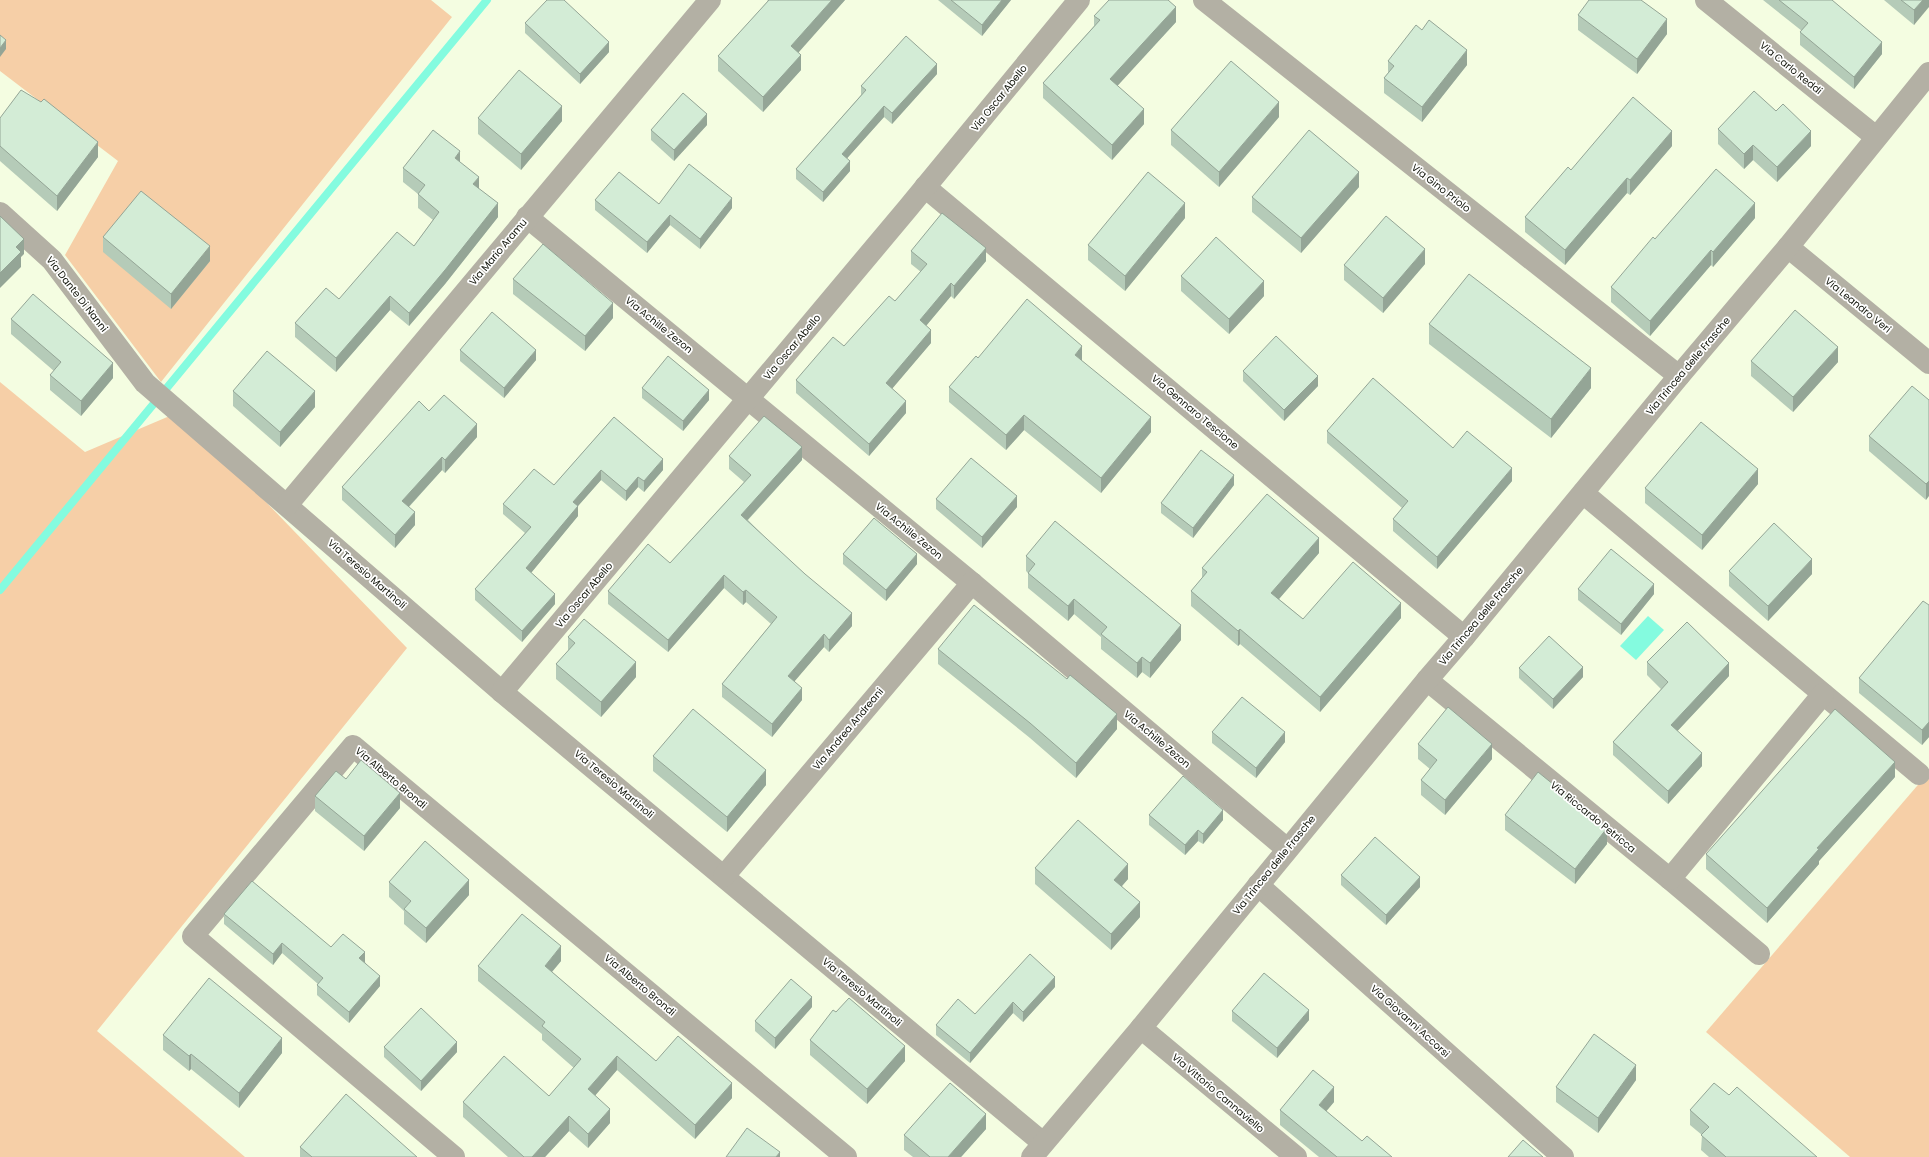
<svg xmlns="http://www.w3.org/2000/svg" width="1929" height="1157" font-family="Poppins,sans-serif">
<rect width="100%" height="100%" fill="#f4fde1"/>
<g fill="#f6cfa7">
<polygon points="0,0 431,0 452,17 161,382 65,255 118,161 0,71"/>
<polygon points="0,382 85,452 179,412 407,648 97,1031 245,1157 0,1157"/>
<polygon points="1929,772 1929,1157 1850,1157 1706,1032"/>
</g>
<polygon fill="#84fbdf" points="1648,616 1664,630 1636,660 1620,646"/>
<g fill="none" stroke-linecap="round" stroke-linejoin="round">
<polyline stroke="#84fbdf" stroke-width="8" points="0,590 487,0"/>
<g stroke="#b3b0a4" stroke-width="22">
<polyline points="1204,0 1679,376"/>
<polyline points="1706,0 1876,137"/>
<polyline points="925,187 1464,637"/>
<polyline points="0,213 52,260 145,383 502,692 1043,1143"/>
<polyline points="527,217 972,583 1287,849"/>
<polyline points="1788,247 1929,363"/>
<polyline points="1583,493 1919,774"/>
<polyline points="287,505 710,0"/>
<polyline points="1427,680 1670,879 1759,954"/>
<polyline points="502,692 908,208 1079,0"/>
<polyline points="724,876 972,583"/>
<polyline points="1670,879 1823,694"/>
<polyline points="1258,885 1563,1157"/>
<polyline points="1141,1028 1296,1157"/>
<polyline points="454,1157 193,936 353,746 846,1157"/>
<polyline points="1032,1157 1141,1028 1427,680 1464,637 1679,376 1788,247 1929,73"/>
</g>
</g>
<g fill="#b5cbb8">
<polygon points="767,0 845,0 798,52 801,70 763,112 718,71 718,56 768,1"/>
<polygon points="938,0 1011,0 982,36"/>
<polygon points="1763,0 1832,0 1882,54 1854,89 1800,45 1800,32 1802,31"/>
<polygon points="1884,0 1929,0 1914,25"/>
<polygon points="1578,15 1667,34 1637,74 1578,30"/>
<polygon points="1094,16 1176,22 1117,86 1144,124 1112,160 1043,98 1043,83 1094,26"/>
<polygon points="525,23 609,52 580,84 525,33"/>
<polygon points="1388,61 1467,65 1422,122 1384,93 1384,78 1388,73"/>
<polygon points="937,74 892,124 884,117 847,158 850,171 823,202 796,179 796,169 861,95 861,86"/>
<polygon points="1279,117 1219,187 1171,145 1171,130"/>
<polygon points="0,118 98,157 57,211 0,161"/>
<polygon points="478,118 562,121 521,170 478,134"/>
<polygon points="707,125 674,161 651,140 651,130"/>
<polygon points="1718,129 1811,146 1777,182 1753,160 1744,169 1718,144"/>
<polygon points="1672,146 1630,195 1627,193 1565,265 1525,232 1525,217 1571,170"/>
<polygon points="460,162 479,189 498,217 445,284 409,326 390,310 336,372 295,337 295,323 339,299 414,246 433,220 418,208 418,194 403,182 403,168"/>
<polygon points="1359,187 1301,253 1252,212 1252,197"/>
<polygon points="595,200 659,204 732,208 700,249 670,225 647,253 595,210"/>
<polygon points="1185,218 1125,291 1088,260 1088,245"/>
<polygon points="1755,218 1713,267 1711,265 1650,336 1611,302 1611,287 1655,239"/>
<polygon points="103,237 210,261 171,309 103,252"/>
<polygon points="911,251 986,261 954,299 951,296 926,326 931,343 892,388 906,413 869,456 796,393 796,380 844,346 895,301 921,272 911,264"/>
<polygon points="1425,264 1383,313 1344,280 1344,265"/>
<polygon points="1181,276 1264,296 1229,334 1181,291"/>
<polygon points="513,279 613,318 585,351 513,294"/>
<polygon points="11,319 113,378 81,416 50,390 50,375 54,371 11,334"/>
<polygon points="1429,324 1591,388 1551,438 1429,344"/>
<polygon points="460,350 536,360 504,398 460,361"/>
<polygon points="978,358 1082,361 1151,432 1101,493 1024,430 1006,450 949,402 949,387"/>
<polygon points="1751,361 1838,362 1793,412 1751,376"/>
<polygon points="1243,371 1318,386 1284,421 1243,381"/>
<polygon points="642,388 709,400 683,431 642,398"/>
<polygon points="233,391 315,407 280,447 233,406"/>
<polygon points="1929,400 1926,500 1869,451 1869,436"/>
<polygon points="429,411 477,437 445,473 442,470 409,507 415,525 395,548 342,500 342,487"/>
<polygon points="614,417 663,470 644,492 638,487 626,501 601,480 578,506 578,516 531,573 555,604 522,642 475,600 475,589 525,533 503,514 503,504 554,485"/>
<polygon points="1327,431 1512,481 1437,569 1393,531 1393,519 1402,508 1327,443"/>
<polygon points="729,456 802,460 748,520 852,626 829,652 824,647 794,681 802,700 772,737 722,697 722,684 771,624 746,602 743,605 724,588 668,652 608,604 608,591 670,563 744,482 729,469"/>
<polygon points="1758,484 1702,550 1645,503 1645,488"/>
<polygon points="1234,485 1193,538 1161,513 1161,503"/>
<polygon points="936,499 1017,507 982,548 936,509"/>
<polygon points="1319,553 1279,599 1303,619 1401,618 1320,712 1240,644 1238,646 1191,606 1191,591 1202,578 1202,568"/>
<polygon points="843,554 917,564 886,601 843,564"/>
<polygon points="1026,556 1181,640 1150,678 1142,672 1137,678 1101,649 1101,637 1074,614 1068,621 1028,588 1028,573 1026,571"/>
<polygon points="1729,571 1812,574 1768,621 1729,586"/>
<polygon points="1578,589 1654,594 1621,635 1578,600"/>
<polygon points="1929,605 1929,737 1922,745 1859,693 1859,678"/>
<polygon points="568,637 636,677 601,717 556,679 556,664 568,651"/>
<polygon points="938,649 1117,729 1076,778 1030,738 938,664"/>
<polygon points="1647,662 1729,676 1677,731 1702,766 1668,804 1613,755 1613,742 1661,689 1647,675"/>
<polygon points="1519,668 1583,677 1553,709 1519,678"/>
<polygon points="1212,732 1285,742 1256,778 1212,743"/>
<polygon points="1418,744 1492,759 1445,815 1421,795 1421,780 1430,769 1418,759"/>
<polygon points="653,756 766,785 727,832 653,771"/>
<polygon points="1895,777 1819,861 1819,864 1767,923 1706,869 1706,854"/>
<polygon points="346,779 400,808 364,851 315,811 315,796"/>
<polygon points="1149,815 1223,820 1203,844 1198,841 1185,855 1149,825"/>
<polygon points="1505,815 1607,844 1575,884 1505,830"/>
<polygon points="1035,868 1128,879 1122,886 1140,917 1111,950 1035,884"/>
<polygon points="1341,875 1420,887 1386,925 1341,885"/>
<polygon points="389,882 469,895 426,943 404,924 404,911 389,897"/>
<polygon points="224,914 331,947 365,962 380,986 349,1023 317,995 317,985 318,984 282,953 273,965 224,924"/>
<polygon points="561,961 552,972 656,1061 732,1098 695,1139 617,1070 595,1095 610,1123 588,1148 569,1131 545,1157 508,1157 463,1117 463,1102 549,1096 574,1068 542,1040 542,1034 478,981 478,966"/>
<polygon points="1055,987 1023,1022 1013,1013 970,1063 936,1035 936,1025 975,1014"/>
<polygon points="812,1007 775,1049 755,1031 755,1021"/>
<polygon points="1232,1011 1309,1020 1277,1058 1232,1021"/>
<polygon points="836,1012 905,1061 867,1104 810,1055 810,1040"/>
<polygon points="163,1035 282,1053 239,1108 191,1069 189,1071 163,1050"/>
<polygon points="384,1047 457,1052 421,1091 384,1057"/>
<polygon points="1636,1080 1598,1133 1556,1102 1556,1087"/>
<polygon points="1729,1095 1817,1157 1709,1157 1701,1150 1702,1135 1690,1125 1690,1110"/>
<polygon points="1334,1102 1326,1111 1362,1141 1392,1157 1319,1157 1280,1125 1280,1110"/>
<polygon points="986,1129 961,1157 913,1157 904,1150 904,1135"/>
<polygon points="300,1147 417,1157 300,1157"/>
</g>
<g fill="#94a596">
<polygon points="832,0 845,0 791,61 791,46"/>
<polygon points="1002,0 1011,0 982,36 982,25"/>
<polygon points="1923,0 1929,0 1929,7 1914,25 1914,10"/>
<polygon points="1176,7 1176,22 1110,94 1110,79"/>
<polygon points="1667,19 1667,34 1637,74 1637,59"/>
<polygon points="6,40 6,49 0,57 0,48"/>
<polygon points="609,42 609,52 580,84 580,74"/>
<polygon points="1882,42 1882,54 1854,89 1854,77"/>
<polygon points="1467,50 1467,65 1422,122 1422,107"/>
<polygon points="801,55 801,70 763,112 763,97"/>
<polygon points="937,64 937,74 892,124 892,113"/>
<polygon points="1279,102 1279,117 1219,187 1219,172"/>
<polygon points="562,106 562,121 521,170 521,154"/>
<polygon points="884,106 884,117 842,164 842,154"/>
<polygon points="1144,109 1144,124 1112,160 1112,145"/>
<polygon points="707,114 707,125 674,161 674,150"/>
<polygon points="1672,131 1672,146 1630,195 1630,180"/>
<polygon points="1811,131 1811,146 1777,182 1777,167"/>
<polygon points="98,142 98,157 57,211 57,196"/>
<polygon points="1753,145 1753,160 1744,169 1744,154"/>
<polygon points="460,151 460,165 455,158"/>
<polygon points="850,161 850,171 823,202 823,192"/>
<polygon points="1359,172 1359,187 1301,253 1301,238"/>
<polygon points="479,177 479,191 473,184"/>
<polygon points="1627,178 1627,193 1565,265 1565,250"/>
<polygon points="732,198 732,208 700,249 700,239"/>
<polygon points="498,203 498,217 445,284 409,326 409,313"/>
<polygon points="1185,203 1185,218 1125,291 1125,276"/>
<polygon points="1755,203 1755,218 1713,267 1713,252"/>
<polygon points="670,215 670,225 647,253 647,242"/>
<polygon points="24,239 24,254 21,257 21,267 0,288 0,273 16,247"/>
<polygon points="210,246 210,261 171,309 171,294"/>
<polygon points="986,248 986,261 954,299 954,286"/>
<polygon points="1425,249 1425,264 1383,313 1383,298"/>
<polygon points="1711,250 1711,265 1650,336 1650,321"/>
<polygon points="1264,281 1264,296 1229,334 1229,319"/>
<polygon points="951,283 951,296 920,333 920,320"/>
<polygon points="390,296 390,310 336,372 336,358"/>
<polygon points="613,303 613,318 585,351 585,336"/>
<polygon points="931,330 931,343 886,396 886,383"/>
<polygon points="1082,346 1082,361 1075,355"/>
<polygon points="1838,347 1838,362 1793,412 1793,397"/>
<polygon points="536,350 536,360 504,398 504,388"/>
<polygon points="113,363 113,378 81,416 81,401"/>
<polygon points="1591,368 1591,388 1551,438 1551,419"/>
<polygon points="1318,376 1318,386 1284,421 1284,410"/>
<polygon points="709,390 709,400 683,431 683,421"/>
<polygon points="315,391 315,407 280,447 280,432"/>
<polygon points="906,401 906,413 869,456 869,444"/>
<polygon points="1024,415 1024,430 1006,450 1006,435"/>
<polygon points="1151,417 1151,432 1101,493 1101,478"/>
<polygon points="477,424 477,437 445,473 445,460"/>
<polygon points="802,447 802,460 741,527 741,515"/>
<polygon points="442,457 442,470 402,514 402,501"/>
<polygon points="663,459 663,470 644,492 644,481"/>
<polygon points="1512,468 1512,481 1437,569 1437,557"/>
<polygon points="1758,469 1758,484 1702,550 1702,535"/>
<polygon points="601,470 601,480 578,506 578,516 526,579 526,568 573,502"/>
<polygon points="1234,475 1234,485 1193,538 1193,528"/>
<polygon points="638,477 638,487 626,501 626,491"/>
<polygon points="1929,481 1929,496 1926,500 1926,484"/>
<polygon points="1017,496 1017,507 982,548 982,537"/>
<polygon points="415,512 415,525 395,548 395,535"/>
<polygon points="1319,538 1319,553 1271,608 1271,593"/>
<polygon points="917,554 917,564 886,601 886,590"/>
<polygon points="1812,559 1812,574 1768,621 1768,606"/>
<polygon points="724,575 724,588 668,652 668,640"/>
<polygon points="1654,584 1654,594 1621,635 1621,624"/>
<polygon points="746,590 746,602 743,605 743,592"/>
<polygon points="555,594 555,604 522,642 522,631"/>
<polygon points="1074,599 1074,614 1068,621 1068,606"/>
<polygon points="1401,603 1401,618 1320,712 1320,697"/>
<polygon points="852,613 852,626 829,652 829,640"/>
<polygon points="1181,625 1181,640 1150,678 1150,663"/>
<polygon points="1240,629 1240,644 1238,646 1238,631"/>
<polygon points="824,634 824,647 788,689 788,676"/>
<polygon points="1142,657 1142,672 1137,678 1137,663"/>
<polygon points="636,662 636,677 601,717 601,702"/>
<polygon points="1729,663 1729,676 1671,738 1671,725"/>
<polygon points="1583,667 1583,677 1553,709 1553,699"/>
<polygon points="802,688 802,700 772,737 772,724"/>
<polygon points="1117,714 1117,729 1076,778 1076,763"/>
<polygon points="1929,722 1929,737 1922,745 1922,730"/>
<polygon points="1285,732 1285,742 1256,778 1256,768"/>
<polygon points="1492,744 1492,759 1445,815 1445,800"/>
<polygon points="1702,753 1702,766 1668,804 1668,791"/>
<polygon points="1895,762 1895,777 1819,861 1819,864 1767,923 1767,908 1817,848"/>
<polygon points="766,770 766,785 727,832 727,817"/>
<polygon points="400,793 400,808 364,851 364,836"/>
<polygon points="1223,810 1223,820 1203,844 1203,834"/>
<polygon points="1607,828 1607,844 1575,884 1575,869"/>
<polygon points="1198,830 1198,841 1185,855 1185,845"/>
<polygon points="1128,864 1128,879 1114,895 1114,880"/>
<polygon points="1420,877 1420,887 1386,925 1386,915"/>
<polygon points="469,880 469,895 426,943 426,928"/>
<polygon points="1140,902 1140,917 1111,950 1111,934"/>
<polygon points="282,943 282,953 273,965 273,954"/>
<polygon points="561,946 561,961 545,980 545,966"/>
<polygon points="365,952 365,962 359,969 359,958"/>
<polygon points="380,976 380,986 349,1023 349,1012"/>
<polygon points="1055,977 1055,987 1023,1022 1023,1012"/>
<polygon points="812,997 812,1007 775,1049 775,1038"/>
<polygon points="1013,1002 1013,1013 970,1063 970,1053"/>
<polygon points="1309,1010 1309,1020 1277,1058 1277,1048"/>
<polygon points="282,1038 282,1053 239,1108 239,1093"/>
<polygon points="457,1042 457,1052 421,1091 421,1081"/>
<polygon points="905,1046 905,1061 867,1104 867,1089"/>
<polygon points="191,1054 191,1069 189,1071 189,1056"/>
<polygon points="617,1056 617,1070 588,1104 588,1089"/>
<polygon points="1636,1065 1636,1080 1598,1133 1598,1118"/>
<polygon points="732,1083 732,1098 695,1139 695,1125"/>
<polygon points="1334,1087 1334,1102 1319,1120 1319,1105"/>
<polygon points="610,1109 610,1123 588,1148 588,1134"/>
<polygon points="986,1114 986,1129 961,1157 948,1157"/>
<polygon points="569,1116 569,1131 545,1157 532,1157"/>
<polygon points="780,1152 780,1157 776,1157"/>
</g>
<g fill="#d3ecd6" stroke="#94a596">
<polygon points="547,0 564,0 609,42 580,74 525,23"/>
<polygon points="769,0 832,0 791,46 801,55 763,97 718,56"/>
<polygon points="951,0 1002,0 982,25"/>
<polygon points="1109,0 1168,0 1176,7 1110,79 1144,109 1112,145 1043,83 1100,20 1094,16"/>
<polygon points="1589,0 1641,0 1667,19 1637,59 1578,15"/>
<polygon points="1779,0 1832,0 1882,42 1854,77 1800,32 1808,23"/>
<polygon points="1901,0 1923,0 1914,10"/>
<polygon points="1429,20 1467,50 1422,107 1384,78 1394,66 1388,61 1416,25 1422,30"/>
<polygon points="0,35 6,40 0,48"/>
<polygon points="906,36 937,64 892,113 884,106 842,154 850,161 823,192 796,169 866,90 861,86"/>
<polygon points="1231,61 1279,102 1219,172 1171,130"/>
<polygon points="519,70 562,106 521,154 478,118"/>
<polygon points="21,90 41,102 44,99 98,142 57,196 0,146 0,118"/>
<polygon points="1754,91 1776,111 1783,104 1811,131 1777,167 1753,145 1744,154 1718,129"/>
<polygon points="683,93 707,114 674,150 651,130"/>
<polygon points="1633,97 1672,131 1630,180 1627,178 1565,250 1525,217 1568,167 1571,170"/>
<polygon points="433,130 460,151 455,158 479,177 473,184 498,203 445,270 409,313 390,296 336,358 295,323 326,288 339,299 397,232 414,246 439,212 418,194 425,185 403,168"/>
<polygon points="1309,130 1359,172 1301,238 1252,197"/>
<polygon points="689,164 732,198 700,239 670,215 647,242 595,200 619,172 659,204"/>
<polygon points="1716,169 1755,203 1713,252 1711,250 1650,321 1611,287 1653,237 1655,239"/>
<polygon points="1148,172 1185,203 1125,276 1088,245"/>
<polygon points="141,191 210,246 171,294 103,237"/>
<polygon points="942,213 986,248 954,286 951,283 920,320 931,330 886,383 906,401 869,444 796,380 833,337 844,346 889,296 895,301 927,264 911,251"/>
<polygon points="0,216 24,239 16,247 21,252 0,273"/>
<polygon points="1386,216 1425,249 1383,298 1344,265"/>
<polygon points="1216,237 1264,281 1229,319 1181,276"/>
<polygon points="543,244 613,303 585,336 513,279"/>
<polygon points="1469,274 1591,368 1551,419 1429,324"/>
<polygon points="33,294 113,363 81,401 50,375 61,362 11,319"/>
<polygon points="1027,299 1082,346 1075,355 1151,417 1101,478 1024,415 1006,435 949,387 976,356 978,358"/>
<polygon points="1795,310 1838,347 1793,397 1751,361"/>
<polygon points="492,312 536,350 504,388 460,350"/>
<polygon points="1276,336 1318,376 1284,410 1243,371"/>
<polygon points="267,351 315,391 280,432 233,391"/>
<polygon points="668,356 709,390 683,421 642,388"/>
<polygon points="1373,378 1453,448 1467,431 1512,468 1437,557 1393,519 1408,501 1327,431"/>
<polygon points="1912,386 1929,400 1929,481 1926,484 1869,436"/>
<polygon points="444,395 477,424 445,460 442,457 402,501 415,512 395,535 342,487 419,401 429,411"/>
<polygon points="764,416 802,447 741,515 805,574 852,613 829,640 824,634 788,676 802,688 772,724 722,684 777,617 746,590 743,592 724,575 668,640 608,591 648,544 670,563 751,475 729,456"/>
<polygon points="614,417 663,459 644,481 638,477 626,491 601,470 573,502 578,506 526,568 555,594 522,631 475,589 531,527 503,504 534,469 554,485"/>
<polygon points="1701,422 1758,469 1702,535 1645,488"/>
<polygon points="1201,450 1234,475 1193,528 1161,503"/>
<polygon points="971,458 1017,496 982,537 936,499"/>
<polygon points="1267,494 1319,538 1271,593 1303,619 1353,562 1401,603 1320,697 1240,629 1238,631 1191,591 1207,572 1202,568"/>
<polygon points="874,518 917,554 886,590 843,554"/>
<polygon points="1055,521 1181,625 1150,663 1142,657 1137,663 1101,634 1107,627 1074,599 1068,606 1028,573 1035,564 1026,556"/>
<polygon points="1774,523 1812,559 1768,606 1729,571"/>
<polygon points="1611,549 1654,584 1621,624 1578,589"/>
<polygon points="1923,601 1929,605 1929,722 1922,730 1859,678"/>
<polygon points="974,605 1067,679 1070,675 1117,714 1076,763 1030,723 938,649"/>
<polygon points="584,619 636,662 601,702 556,664 575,643 568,637"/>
<polygon points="1687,622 1729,663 1671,725 1702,753 1668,791 1613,742 1668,682 1647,662"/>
<polygon points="1549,636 1583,667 1553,699 1519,668"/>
<polygon points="1242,697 1285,732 1256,768 1212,732"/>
<polygon points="1448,707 1492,744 1445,800 1421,780 1437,760 1418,744"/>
<polygon points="693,709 766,770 727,817 653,756"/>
<polygon points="1835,709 1895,762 1817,848 1819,849 1767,908 1706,854"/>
<polygon points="361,760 400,793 364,836 315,796 336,771 346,779"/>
<polygon points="1538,772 1607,828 1575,869 1505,815"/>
<polygon points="1183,776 1223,810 1203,834 1198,830 1185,845 1149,815"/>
<polygon points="1078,820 1128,864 1114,880 1140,902 1111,934 1035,868"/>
<polygon points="1375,837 1420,877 1386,915 1341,875"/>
<polygon points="425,841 469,880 426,928 404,909 411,901 389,882"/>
<polygon points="252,881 331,947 343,934 365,952 359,958 380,976 349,1012 317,985 323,978 282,943 273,954 224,914"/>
<polygon points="522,914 561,946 545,966 656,1061 678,1036 732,1083 695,1125 617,1056 588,1089 610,1109 588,1134 569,1116 532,1157 524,1157 463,1102 504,1056 549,1096 581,1059 542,1026 545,1022 478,966"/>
<polygon points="1030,954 1055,977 1023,1012 1013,1002 970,1053 936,1025 958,999 975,1014"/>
<polygon points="1264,973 1309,1010 1277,1048 1232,1011"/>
<polygon points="209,978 282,1038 239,1093 191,1054 189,1056 163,1035"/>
<polygon points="791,979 812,997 775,1038 755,1021"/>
<polygon points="849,998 905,1046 867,1089 810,1040 833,1010 836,1012"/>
<polygon points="421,1008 457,1042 421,1081 384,1047"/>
<polygon points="1594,1034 1636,1065 1598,1118 1556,1087"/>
<polygon points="1313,1070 1334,1087 1319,1105 1362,1141 1367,1136 1392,1157 1337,1157 1280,1110"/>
<polygon points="950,1083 986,1114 948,1157 930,1157 904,1135"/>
<polygon points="1714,1083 1729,1095 1737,1087 1817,1157 1726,1157 1701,1135 1709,1127 1690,1110"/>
<polygon points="346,1094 417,1157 312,1157 300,1147"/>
<polygon points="747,1128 780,1152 776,1157 726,1157"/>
<polygon points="1523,1140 1543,1157 1508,1157"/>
</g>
<g text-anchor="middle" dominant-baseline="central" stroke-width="3.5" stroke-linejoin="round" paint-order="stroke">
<g font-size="10" fill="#11140a" stroke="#fff">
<text transform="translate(1791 68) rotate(39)">Via Carlo Reddi</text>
<text transform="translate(999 98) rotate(-51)">Via Oscar Abello</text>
<text transform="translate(1441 188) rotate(38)">Via Gino Priolo</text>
<text transform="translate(498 252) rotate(-50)">Via Mario Aramu</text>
<text transform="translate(77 294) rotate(52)">Via Dante Di Nanni</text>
<text transform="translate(1858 305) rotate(39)">Via Leandro Veri</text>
<text transform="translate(659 325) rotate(39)">Via Achille Zezon</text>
<text transform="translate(792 347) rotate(-50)">Via Oscar Abello</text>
<text transform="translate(1688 366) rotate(-50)">Via Trincea delle Frasche</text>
<text transform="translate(1195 412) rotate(40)">Via Gennaro Tescione</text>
<text transform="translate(909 531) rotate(39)">Via Achille Zezon</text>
<text transform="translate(367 574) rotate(41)">Via Teresio Martinoli</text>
<text transform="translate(584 595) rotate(-50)">Via Oscar Abello</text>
<text transform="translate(1481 616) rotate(-50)">Via Trincea delle Frasche</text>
<text transform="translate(848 729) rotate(-50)">Via Andrea Andreani</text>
<text transform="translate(1157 739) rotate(40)">Via Achille Zezon</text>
<text transform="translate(391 778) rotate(40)">Via Alberto Brondi</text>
<text transform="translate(614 784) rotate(40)">Via Teresio Martinoli</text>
<text transform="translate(1593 817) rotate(39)">Via Riccardo Petricca</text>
<text transform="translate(1274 865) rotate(-51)">Via Trincea delle Frasche</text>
<text transform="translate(640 985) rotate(40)">Via Alberto Brondi</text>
<text transform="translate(862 992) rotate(40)">Via Teresio Martinoli</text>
<text transform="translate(1410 1021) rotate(42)">Via Giovanni Accorsi</text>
<text transform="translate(1218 1093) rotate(40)">Via Vittorio Cannaviello</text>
</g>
</g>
</svg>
